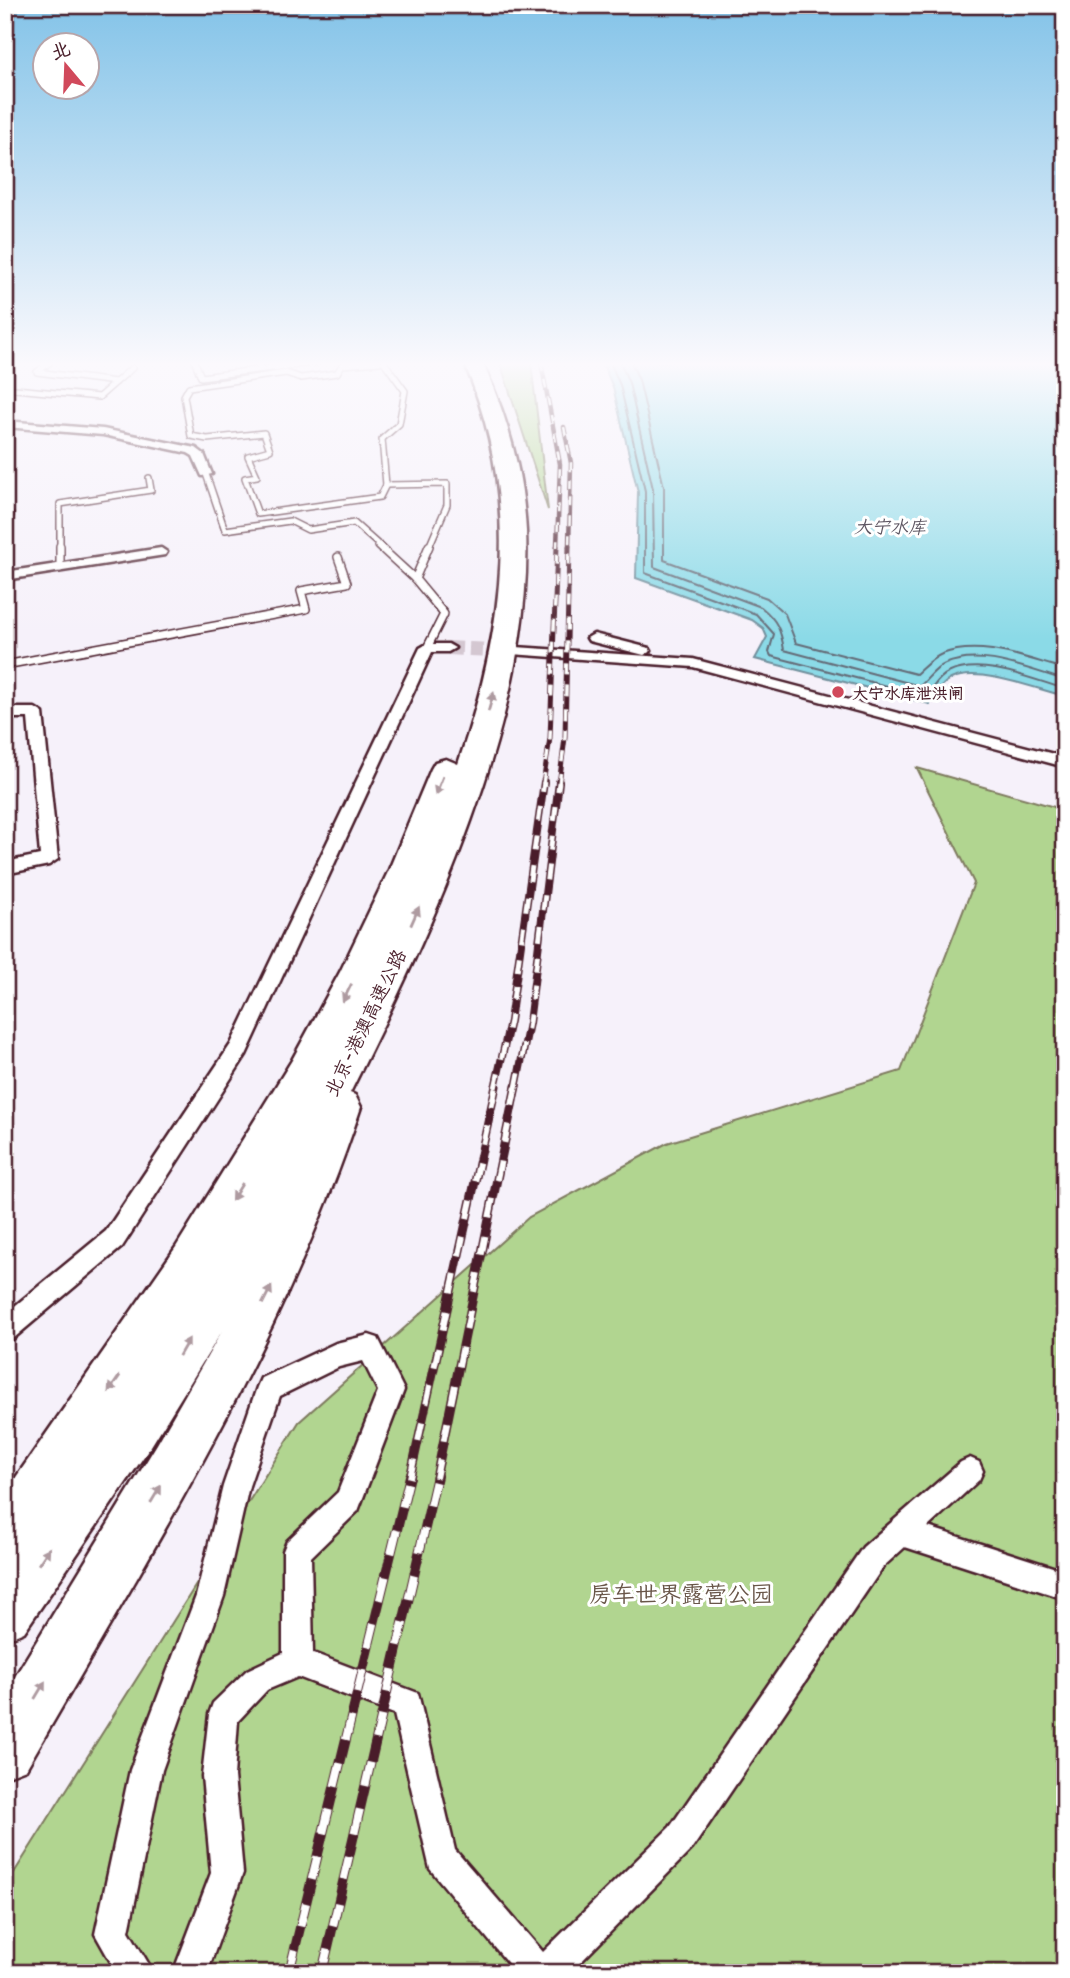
<svg xmlns="http://www.w3.org/2000/svg" width="1070" height="1978" font-family="'Playpen Sans','LXGW WenKai TC',sans-serif">
<rect width="100%" height="100%" fill="#f6f1fa"/>
<filter id="ink" filterUnits="userSpaceOnUse"><feTurbulence type="fractalNoise" baseFrequency=".0143" numOctaves="2"/><feDisplacementMap in="SourceGraphic" scale="14" xChannelSelector="R" yChannelSelector="G"/><feConvolveMatrix kernelMatrix="1 2 1 2 8 2 1 2 1" color-interpolation-filters="sRGB"/></filter>
<g filter="url(#ink)">
<g fill="#b1d590" stroke="#7e7a5e" stroke-width="2">
<polygon points="500,362 531,362 548,510"/>
<polygon points="917,768 1065,810 1065,1973 5,1973 5,1887 299,1422 529,1217 667,1143 901,1071 974,883"/>
</g>
<path fill="#8bdae7" stroke="#718f9c" stroke-width="2" d="M 602,362 L 1065,362 L 1065,696 C 1036,689 979,666 951,679 C 940,684 936,695 930,704 L 755,659 L 767,637 L 763,628 L 752,620 L 636,578 L 638,492 L 613,387 Z"/>
<g fill="none" stroke-linecap="round" stroke-linejoin="round">
<g stroke="#646a76" stroke-width="2">
<path d="M 610,362 L 620,385 L 645,491 L 645,573 L 756,614 L 774,634 L 769,652 L 771,656 L 925,696 C 933,689 938,677 948,673 C 982,657 1031,679 1065,689"/>
<path d="M 620,362 L 629,383 L 653,489 L 654,567 L 761,607 C 777,620 781,630 784,650 L 920,686 C 928,679 935,668 945,664 C 982,648 1029,670 1065,680"/>
<path d="M 631,362 L 639,380 L 664,487 L 664,560 L 767,598 L 785,614 L 796,643 L 916,674 C 924,667 932,658 942,654 C 981,639 1027,659 1065,669"/>
</g>
<polyline stroke="#d4c7d1" stroke-width="14" stroke-dasharray="14 7" stroke-linecap="butt" points="448,648 514,651"/>
<g stroke="#4a1f2b" stroke-width="8">
<g id="service-far1">
<polyline points="50,362 37,372 116,382"/>
<polyline points="195,362 201,377 320,362"/>
<polyline points="379,362 342,365 337,373 301,378 286,373 189,387 184,396 191,436 207,439 264,433 270,450 248,456 257,476 245,478 258,514 380,497 386,485 382,439 399,424 405,391 384,362"/>
<polyline points="5,388 99,397 132,368"/>
<polyline points="206,474 225,530 290,521 308,530 354,523 381,547"/>
<polyline points="386,485 447,484 447,505 429,547"/>
<polyline points="5,516 11,515"/>
<polyline points="60,547 60,504 151,490 149,478"/>
</g>
</g>
<g stroke="#4a1f2b" stroke-width="10">
<g id="service">
<polyline points="60,546 60,568"/>
<polyline points="379,546 415,579 444,614 427,648"/>
<polyline points="5,561 8,565"/>
<polyline points="415,579 429,546"/>
<polyline points="5,665 306,609 301,591 347,583 338,557"/>
</g>
</g>
<g stroke="#4a1f2b" stroke-width="5">
<g id="minor">
<polygon points="5,421 103,429 196,448 204,454 212,474 202,476 193,456 188,453 103,435 5,427"/>
<polygon points="161,548 167,552 165,555 5,580 5,572"/>
<polygon points="594,634 649,648 651,651 644,655 589,641 587,638"/>
<polygon points="427,644 448,644 455,648 448,652 432,652 246,1055 122,1247 14,1338 5,1342 5,1314 106,1231 231,1044 420,648"/>
<polygon points="516,647 693,659 1065,757 1065,767 693,667 511,654 511,648"/>
<polygon points="5,708 35,708 43,713 58,859 49,865 5,874 5,862 40,855 28,718 5,718"/>
<polygon points="369,1335 378,1338 404,1390 358,1511 311,1557 313,1653 418,1693 455,1850 543,1952 670,1827 863,1547 961,1462 970,1458 979,1462 983,1471 979,1480 928,1527 1065,1571 1065,1599 905,1547 883,1567 692,1849 570,1973 516,1973 430,1869 394,1714 298,1677 267,1690 238,1721 234,1776 243,1873 207,1973 173,1973 211,1873 202,1776 209,1714 213,1703 247,1670 283,1653 283,1551 287,1541 338,1492 378,1391 363,1361 339,1367 280,1396 249,1486 224,1596 162,1770 129,1931 154,1973 117,1973 95,1934 130,1770 196,1596 223,1486 257,1387 261,1378 336,1343"/>
</g>
</g>
<g stroke="#4a1f2b" stroke-width="5">
<path id="motorway" d="M 464,362 L 482,362 C 507,415 523,472 526,531 C 534,716 431,930 350,1093 L 355,1095 L 361,1107 C 283,1344 150,1554 26,1769 L 5,1777 L 5,1693 L 157,1444 L 222,1331 L 151,1446 L 24,1632 L 5,1640 L 5,1493 L 176,1247 L 292,1060 L 340,972 L 388,872 L 431,769 L 435,762 L 446,759 L 458,764 C 505,627 522,498 464,362 Z"/>
</g>
<use href="#service-far1" stroke="#fff" stroke-width="5"/>
<use href="#service" stroke="#fff" stroke-width="7"/>
<use href="#minor" fill="#fff" fill-rule="evenodd"/>
<use href="#motorway" fill="#fff" fill-rule="evenodd"/>
<g stroke="#4a1f2b" stroke-width="4.5">
<g id="rail-far4">
<polyline points="541,362 560,464 557,547"/>
<polyline points="564,427 571,463 569,547"/>
</g>
</g>
<g stroke="#4a1f2b" stroke-width="5">
<g id="rail-far3">
<polyline points="543,784 550,738 557,546"/>
<polyline points="559,784 565,738 569,546"/>
</g>
</g>
<g stroke="#4a1f2b" stroke-width="8">
<g id="rail-far2">
<polyline points="495,1088 510,1021 544,782"/>
<polyline points="516,1088 529,1023 559,782"/>
</g>
</g>
<g stroke="#4a1f2b" stroke-width="9">
<g id="rail-far1">
<polyline points="410,1478 496,1086"/>
<polyline points="436,1478 516,1086"/>
</g>
</g>
<g stroke="#4a1f2b" stroke-width="10">
<g id="rail">
<polyline points="289,1973 410,1476"/>
<polyline points="322,1973 437,1476"/>
</g>
</g>
<use href="#rail-far4" stroke="#fff" stroke-width="2.5" stroke-dasharray="9" stroke-linecap="butt"/>
<use href="#rail-far3" stroke="#fff" stroke-width="3.5" stroke-dasharray="11" stroke-linecap="butt"/>
<use href="#rail-far2" stroke="#fff" stroke-width="5" stroke-dasharray="15" stroke-linecap="butt"/>
<use href="#rail-far1" stroke="#fff" stroke-width="6" stroke-dasharray="19" stroke-linecap="butt"/>
<use href="#rail" stroke="#fff" stroke-width="8" stroke-dasharray="24" stroke-linecap="butt"/>
</g>
<defs><path id="oneway-solid" d="M-6-.8H1V-3.2L6.5 0L1 3.2V.8H-6Z" transform="scale(1.75)"/></defs>
<g fill="#ae9aa0">
<use href="#oneway-solid" transform="translate(491 702) rotate(-74)"/>
<use href="#oneway-solid" transform="translate(439 786) rotate(112)"/>
<use href="#oneway-solid" transform="translate(415 916) rotate(-66)"/>
<use href="#oneway-solid" transform="translate(347 993) rotate(116)"/>
<use href="#oneway-solid" transform="translate(237 1192) rotate(122)"/>
<use href="#oneway-solid" transform="translate(267 1295) rotate(-63)"/>
<use href="#oneway-solid" transform="translate(184 1347) rotate(-60)"/>
<use href="#oneway-solid" transform="translate(114 1384) rotate(125)"/>
<use href="#oneway-solid" transform="translate(156 1494) rotate(-59)"/>
<use href="#oneway-solid" transform="translate(44 1556) rotate(-56)"/>
<use href="#oneway-solid" transform="translate(40 1690) rotate(-59)"/>
</g>
</g>
<linearGradient id="sky" x2="0" y2="1"><stop stop-color="#83c3e8"/><stop offset="0.57" stop-color="#fbf9fd"/><stop offset="1" stop-color="#fbf9fd" stop-opacity="0"/></linearGradient>
<rect width="1070" height="639" fill="url(#sky)"/>
<circle fill="#d1495b" stroke="#fff" stroke-width="2.5" cx="838" cy="692" r="7"/>
<g text-anchor="middle" dominant-baseline="central" stroke-width="6" stroke-linejoin="round" paint-order="stroke">
<g font-size="16" font-weight="bold" fill="#4a1f2b" stroke="#fff" text-anchor="start">
<text x="852" y="692">大宁水库泄洪闸</text>
</g>
<g font-size="18" font-style="italic" fill="#5e5763" stroke="#fff">
<text x="890" y="525">大宁水库</text>
</g>
<g font-size="19" fill="#4a1f2b" stroke="#fff">
<text transform="translate(364 1022) rotate(-64)">北京-港澳高速公路</text>
</g>
<g font-size="23" fill="#695649" stroke="#fff">
<text x="681" y="1592">房车世界露营公园</text>
</g>
</g>
<rect width="1070" height="1978" fill="none" stroke="#fff" stroke-width="28"/>
<rect x="14" y="14" width="1042" height="1950" fill="none" stroke="#4a1f2b" stroke-width="2.5" filter="url(#ink)"/>
<g transform="translate(66 66) rotate(341)"><circle r="33" fill="#ffffff" stroke="#b7a5aa" stroke-width="2"/>
<path d="M0-5L12 26L0 18L-12 26Z" fill="#d1495b"/>
<text y="-10" font-size="19" font-weight="bold" text-anchor="middle" fill="#4a1f2b">北</text>
</g>
</svg>
